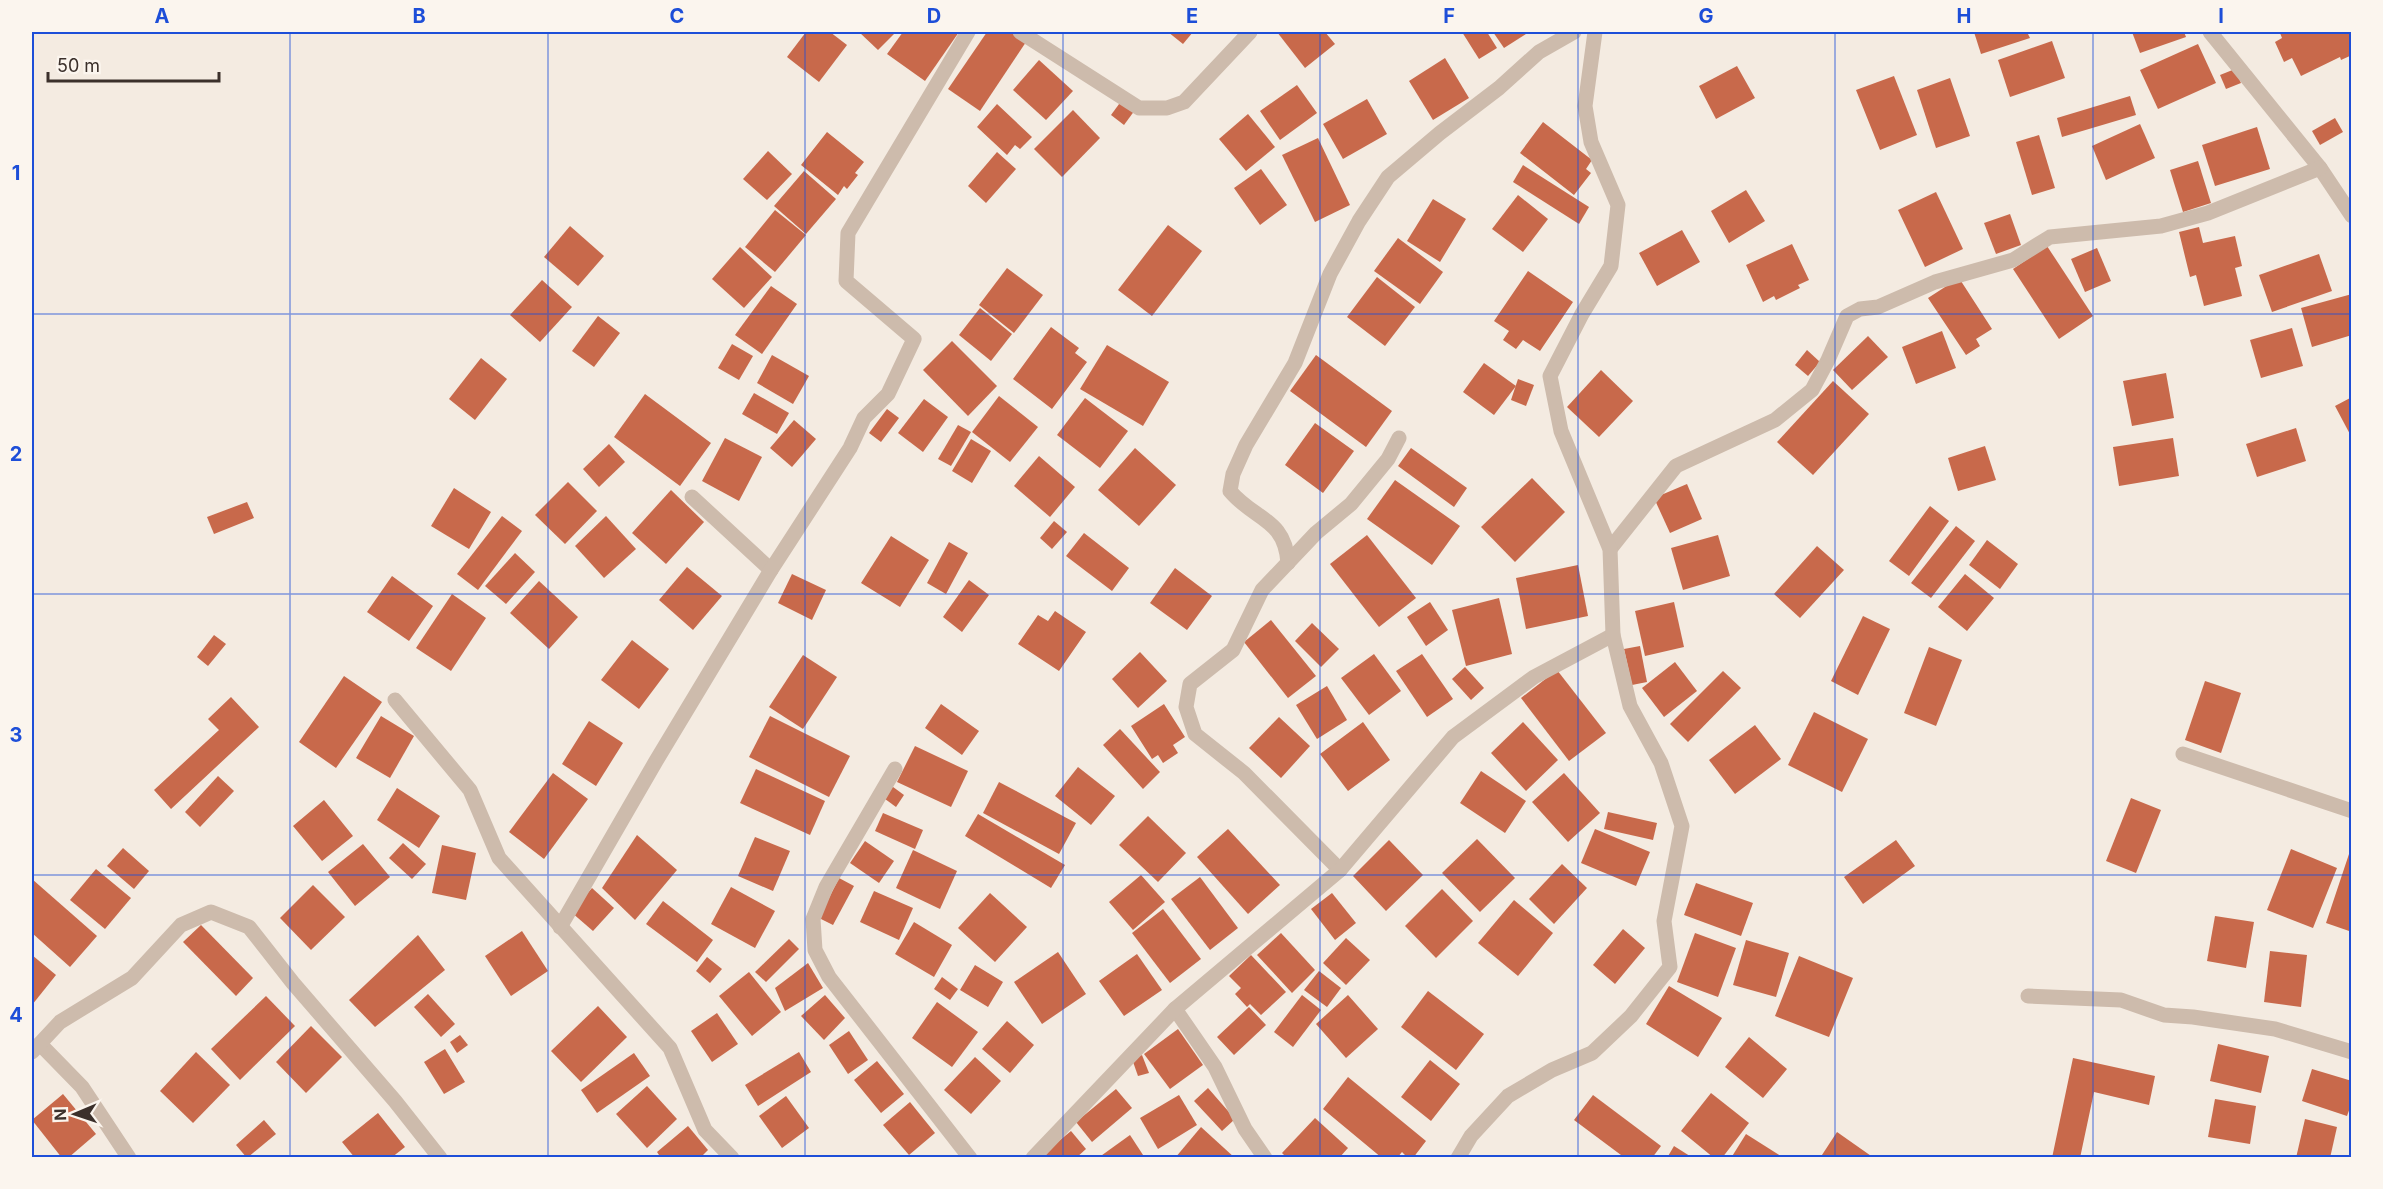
<svg xmlns="http://www.w3.org/2000/svg" width="2383" height="1189" font-family="Inter,sans-serif">
<rect width="100%" height="100%" fill="#f4ebe1"/>
<g fill="#c8694b">
<polygon points="806,32 830,32 847,45 819,82 787,57"/>
<polygon points="859,32 896,32 878,50"/>
<polygon points="903,32 959,32 925,81 887,54"/>
<polygon points="987,32 1012,32 1026,42 980,111 948,89"/>
<polygon points="1168,32 1193,32 1183,44"/>
<polygon points="1277,32 1325,32 1335,44 1305,68"/>
<polygon points="1462,32 1487,32 1497,48 1479,59"/>
<polygon points="1493,32 1529,32 1504,48"/>
<polygon points="1974,32 2027,32 2030,38 1981,54"/>
<polygon points="2132,32 2184,32 2186,37 2140,53"/>
<polygon points="2282,32 2350,32 2352,55 2341,60 2340,57 2301,76 2292,58 2284,62 2275,42 2282,38 2280,33"/>
<polygon points="2052,41 2065,78 2010,97 1998,60"/>
<polygon points="2198,44 2216,83 2158,109 2140,70"/>
<polygon points="1445,58 1469,98 1433,120 1409,81"/>
<polygon points="1039,60 1073,91 1046,120 1013,90"/>
<polygon points="1737,66 1755,98 1716,119 1699,86"/>
<polygon points="2235,69 2241,83 2226,89 2220,75"/>
<polygon points="1894,76 1917,135 1880,150 1856,90"/>
<polygon points="1950,78 1970,136 1936,148 1917,90"/>
<polygon points="1297,85 1317,113 1280,140 1260,111"/>
<polygon points="2130,96 2136,115 2062,137 2057,118"/>
<polygon points="1367,99 1387,134 1343,159 1323,124"/>
<polygon points="1122,100 1135,110 1124,125 1111,115"/>
<polygon points="997,104 1032,137 1020,149 1015,145 1007,155 977,127"/>
<polygon points="1073,110 1100,138 1062,177 1034,149"/>
<polygon points="1248,114 1275,147 1246,171 1219,139"/>
<polygon points="2335,118 2343,132 2320,145 2312,131"/>
<polygon points="1543,122 1592,160 1586,169 1591,173 1574,195 1520,153"/>
<polygon points="2140,124 2155,158 2106,180 2092,146"/>
<polygon points="2257,127 2270,169 2215,186 2202,145"/>
<polygon points="827,132 864,162 855,173 858,175 847,189 844,186 838,195 801,165"/>
<polygon points="2039,135 2055,188 2032,195 2016,142"/>
<polygon points="1318,138 1350,205 1315,222 1282,155"/>
<polygon points="768,151 792,174 767,200 743,179"/>
<polygon points="997,152 1016,169 986,203 968,186"/>
<polygon points="2198,161 2211,203 2183,212 2170,170"/>
<polygon points="1523,165 1589,207 1579,224 1513,182"/>
<polygon points="1261,169 1287,205 1260,225 1234,188"/>
<polygon points="804,171 836,199 806,234 774,206"/>
<polygon points="1746,190 1765,221 1729,243 1711,211"/>
<polygon points="1936,192 1963,249 1925,267 1898,210"/>
<polygon points="1518,195 1548,219 1523,252 1492,229"/>
<polygon points="1433,199 1466,219 1440,262 1407,241"/>
<polygon points="775,210 806,235 775,272 745,247"/>
<polygon points="2010,214 2021,245 1996,254 1984,223"/>
<polygon points="1168,225 1202,251 1152,316 1118,290"/>
<polygon points="570,226 604,256 578,286 544,257"/>
<polygon points="2199,227 2203,243 2235,236 2242,266 2235,268 2242,296 2204,306 2196,275 2190,277 2179,232"/>
<polygon points="1682,230 1700,262 1657,286 1639,253"/>
<polygon points="1398,238 1443,272 1420,304 1374,271"/>
<polygon points="1792,244 1809,280 1798,285 1800,288 1776,300 1774,296 1763,302 1746,265"/>
<polygon points="2047,246 2093,316 2059,339 2013,269"/>
<polygon points="740,247 772,277 744,308 712,279"/>
<polygon points="2097,248 2111,281 2085,292 2071,259"/>
<polygon points="2319,254 2332,291 2272,312 2259,275"/>
<polygon points="1007,268 1043,295 1014,333 979,305"/>
<polygon points="1528,271 1573,302 1540,351 1523,340 1516,349 1503,340 1509,331 1494,321"/>
<polygon points="1377,277 1415,307 1385,346 1347,317"/>
<polygon points="1959,278 1992,329 1976,339 1980,346 1966,355 1928,298"/>
<polygon points="542,280 572,307 540,342 510,315"/>
<polygon points="771,286 797,304 762,354 735,335"/>
<polygon points="2352,294 2352,335 2312,347 2301,308"/>
<polygon points="980,308 1012,334 991,361 959,335"/>
<polygon points="598,316 620,333 594,367 572,351"/>
<polygon points="1051,327 1079,348 1075,353 1087,362 1052,409 1013,379"/>
<polygon points="2292,328 2303,366 2261,378 2250,340"/>
<polygon points="1942,331 1956,368 1916,384 1902,347"/>
<polygon points="1868,336 1888,357 1852,390 1833,370"/>
<polygon points="952,341 997,386 968,416 923,370"/>
<polygon points="732,344 753,356 739,380 718,368"/>
<polygon points="1107,345 1169,382 1143,426 1080,389"/>
<polygon points="1807,350 1820,362 1808,376 1795,365"/>
<polygon points="772,355 809,376 793,404 757,383"/>
<polygon points="1316,355 1392,411 1366,447 1290,391"/>
<polygon points="481,358 507,379 475,420 449,399"/>
<polygon points="1484,363 1516,386 1494,415 1463,392"/>
<polygon points="1601,370 1633,401 1599,437 1567,407"/>
<polygon points="2166,373 2174,418 2132,426 2123,381"/>
<polygon points="1518,379 1534,385 1526,406 1511,400"/>
<polygon points="1833,381 1869,414 1813,475 1777,442"/>
<polygon points="754,393 789,413 777,434 742,414"/>
<polygon points="645,394 711,443 680,486 614,437"/>
<polygon points="999,396 1038,427 1010,462 972,432"/>
<polygon points="2352,397 2352,438 2335,406"/>
<polygon points="1085,398 1128,431 1100,468 1057,435"/>
<polygon points="924,399 948,417 923,452 898,433"/>
<polygon points="887,409 899,418 881,442 869,433"/>
<polygon points="794,420 816,439 792,467 770,448"/>
<polygon points="1315,423 1354,451 1323,493 1285,465"/>
<polygon points="958,425 971,432 951,466 938,459"/>
<polygon points="2296,428 2306,461 2257,477 2246,444"/>
<polygon points="725,438 762,457 739,501 702,481"/>
<polygon points="2173,438 2179,476 2119,486 2113,447"/>
<polygon points="971,439 991,451 972,483 952,471"/>
<polygon points="609,444 625,462 599,487 583,469"/>
<polygon points="1985,446 1996,480 1958,491 1948,458"/>
<polygon points="1135,448 1176,485 1139,526 1098,490"/>
<polygon points="1411,448 1467,488 1454,507 1398,466"/>
<polygon points="1039,456 1075,487 1050,517 1014,486"/>
<polygon points="1532,478 1565,512 1515,562 1481,527"/>
<polygon points="1395,480 1460,526 1432,565 1367,519"/>
<polygon points="568,482 597,511 565,544 535,515"/>
<polygon points="1687,484 1702,519 1670,533 1654,498"/>
<polygon points="454,488 491,512 469,549 431,526"/>
<polygon points="671,490 704,522 666,564 632,533"/>
<polygon points="247,502 254,518 214,534 207,517"/>
<polygon points="1930,506 1949,521 1909,576 1889,561"/>
<polygon points="502,516 522,531 478,590 457,574"/>
<polygon points="606,516 636,549 604,578 575,546"/>
<polygon points="1054,521 1067,532 1052,549 1040,538"/>
<polygon points="1956,526 1975,541 1931,598 1911,583"/>
<polygon points="1084,533 1129,568 1112,591 1066,556"/>
<polygon points="1367,535 1416,598 1379,627 1330,564"/>
<polygon points="1718,535 1730,576 1683,590 1671,548"/>
<polygon points="891,536 929,560 900,607 861,583"/>
<polygon points="1987,540 2018,564 2000,589 1969,565"/>
<polygon points="949,542 968,553 946,594 927,583"/>
<polygon points="1817,546 1844,570 1800,618 1774,594"/>
<polygon points="515,553 535,572 506,604 485,586"/>
<polygon points="1578,565 1588,616 1526,629 1516,578"/>
<polygon points="687,567 722,596 693,630 659,600"/>
<polygon points="1175,568 1212,596 1187,630 1150,603"/>
<polygon points="792,574 826,590 812,620 778,603"/>
<polygon points="1965,574 1994,598 1967,631 1938,607"/>
<polygon points="392,576 433,606 409,641 367,612"/>
<polygon points="969,580 989,595 962,632 943,617"/>
<polygon points="539,581 578,617 549,649 510,613"/>
<polygon points="452,594 486,618 451,671 416,648"/>
<polygon points="1499,598 1512,654 1466,666 1452,610"/>
<polygon points="1430,602 1448,630 1426,646 1407,617"/>
<polygon points="1674,602 1684,647 1645,656 1635,611"/>
<polygon points="1055,611 1086,632 1059,671 1018,644 1038,615 1048,621"/>
<polygon points="1863,616 1890,629 1858,695 1831,681"/>
<polygon points="1271,620 1316,676 1288,698 1244,642"/>
<polygon points="1312,623 1339,649 1321,667 1295,641"/>
<polygon points="214,635 226,644 208,666 197,657"/>
<polygon points="632,640 669,669 639,709 601,680"/>
<polygon points="1640,646 1647,682 1632,685 1624,649"/>
<polygon points="1929,647 1962,660 1936,726 1904,713"/>
<polygon points="1140,652 1167,681 1138,708 1112,679"/>
<polygon points="1374,654 1401,691 1369,715 1341,678"/>
<polygon points="1422,654 1453,699 1427,717 1396,671"/>
<polygon points="803,655 837,677 803,729 769,707"/>
<polygon points="1675,662 1697,691 1664,717 1642,688"/>
<polygon points="1465,667 1484,688 1471,700 1452,679"/>
<polygon points="1557,670 1606,733 1569,761 1521,698"/>
<polygon points="1723,671 1741,688 1688,742 1670,724"/>
<polygon points="344,676 382,702 336,768 299,742"/>
<polygon points="2205,681 2241,693 2221,753 2185,740"/>
<polygon points="1327,686 1347,720 1317,739 1296,705"/>
<polygon points="231,697 259,727 171,809 154,790 219,730 208,719"/>
<polygon points="941,704 979,731 962,755 925,728"/>
<polygon points="1164,704 1185,737 1173,745 1178,753 1163,763 1158,755 1152,759 1131,726"/>
<polygon points="1814,712 1868,739 1842,792 1788,765"/>
<polygon points="381,716 414,736 390,778 356,758"/>
<polygon points="770,716 850,756 829,797 749,757"/>
<polygon points="1279,717 1310,746 1281,778 1249,748"/>
<polygon points="589,721 623,743 596,786 562,764"/>
<polygon points="1363,722 1390,760 1348,791 1320,754"/>
<polygon points="1523,722 1558,760 1526,791 1491,753"/>
<polygon points="1755,725 1781,759 1735,794 1709,760"/>
<polygon points="1120,729 1160,772 1143,789 1103,745"/>
<polygon points="915,746 968,771 951,807 897,782"/>
<polygon points="1078,767 1115,796 1091,825 1055,796"/>
<polygon points="756,769 825,801 810,835 740,803"/>
<polygon points="1481,771 1526,801 1505,833 1460,803"/>
<polygon points="553,773 588,799 544,859 509,832"/>
<polygon points="1564,773 1600,813 1568,842 1532,802"/>
<polygon points="218,776 234,791 200,827 185,812"/>
<polygon points="999,782 1076,823 1059,854 983,813"/>
<polygon points="889,784 904,795 896,807 881,796"/>
<polygon points="397,788 440,816 419,848 377,820"/>
<polygon points="2131,798 2161,810 2136,873 2106,861"/>
<polygon points="324,800 353,836 322,861 293,826"/>
<polygon points="1608,812 1657,823 1653,840 1604,829"/>
<polygon points="883,813 923,830 915,849 875,831"/>
<polygon points="978,814 1065,865 1051,888 965,836"/>
<polygon points="1148,816 1186,853 1158,882 1119,845"/>
<polygon points="1228,829 1280,885 1248,914 1197,857"/>
<polygon points="1595,829 1650,852 1636,886 1581,863"/>
<polygon points="637,835 677,870 635,920 602,888"/>
<polygon points="755,837 790,851 773,891 738,876"/>
<polygon points="1477,839 1515,878 1480,912 1442,873"/>
<polygon points="1389,840 1423,875 1386,911 1353,876"/>
<polygon points="1896,840 1915,866 1863,904 1844,877"/>
<polygon points="865,841 894,861 879,883 850,863"/>
<polygon points="403,843 426,864 412,879 389,858"/>
<polygon points="363,844 390,877 355,906 328,872"/>
<polygon points="442,845 476,853 466,900 432,893"/>
<polygon points="123,848 149,871 134,889 107,866"/>
<polygon points="2351,848 2352,848 2352,932 2326,923"/>
<polygon points="2291,849 2337,868 2313,928 2267,910"/>
<polygon points="913,850 957,871 940,909 896,888"/>
<polygon points="1562,864 1587,888 1554,924 1529,899"/>
<polygon points="96,869 131,898 105,929 70,900"/>
<polygon points="1141,875 1165,902 1133,930 1109,902"/>
<polygon points="1200,877 1238,928 1210,950 1171,899"/>
<polygon points="839,878 854,886 833,925 819,918"/>
<polygon points="32,879 97,936 70,967 32,933"/>
<polygon points="1696,883 1753,903 1741,936 1684,915"/>
<polygon points="313,885 345,917 311,950 280,918"/>
<polygon points="731,887 775,911 755,948 711,924"/>
<polygon points="592,888 614,908 593,931 571,912"/>
<polygon points="1442,889 1473,921 1436,958 1405,926"/>
<polygon points="874,891 913,908 899,940 860,922"/>
<polygon points="990,893 1027,927 995,962 958,928"/>
<polygon points="1332,893 1356,923 1335,940 1311,909"/>
<polygon points="1514,900 1553,933 1518,976 1478,943"/>
<polygon points="663,901 713,940 697,962 646,924"/>
<polygon points="1163,909 1201,959 1170,983 1132,933"/>
<polygon points="2215,916 2254,922 2246,968 2207,961"/>
<polygon points="914,922 952,945 934,977 895,954"/>
<polygon points="201,925 253,978 236,996 183,942"/>
<polygon points="1623,929 1645,948 1615,984 1593,965"/>
<polygon points="522,931 548,971 511,996 485,956"/>
<polygon points="1281,933 1315,970 1292,993 1257,955"/>
<polygon points="1695,933 1736,948 1718,997 1677,982"/>
<polygon points="418,935 445,970 375,1027 349,1000"/>
<polygon points="1346,938 1370,960 1346,985 1323,963"/>
<polygon points="789,939 799,949 766,982 755,972"/>
<polygon points="1746,940 1789,953 1776,997 1733,985"/>
<polygon points="2270,951 2307,955 2301,1007 2264,1002"/>
<polygon points="1058,952 1086,994 1042,1024 1014,982"/>
<polygon points="1137,954 1162,990 1124,1016 1099,981"/>
<polygon points="32,955 56,975 32,1005"/>
<polygon points="1251,955 1286,992 1261,1015 1250,1004 1247,1007 1235,994 1241,988 1229,976"/>
<polygon points="1799,956 1853,978 1829,1037 1775,1016"/>
<polygon points="707,957 722,969 710,983 696,971"/>
<polygon points="808,963 823,988 785,1011 775,988"/>
<polygon points="975,965 1003,982 988,1007 960,990"/>
<polygon points="1319,971 1341,988 1327,1007 1304,990"/>
<polygon points="749,972 781,1012 752,1036 719,996"/>
<polygon points="942,977 958,989 950,1000 934,989"/>
<polygon points="1669,986 1722,1018 1698,1057 1646,1024"/>
<polygon points="1428,991 1484,1034 1456,1070 1401,1027"/>
<polygon points="428,994 455,1024 441,1037 414,1007"/>
<polygon points="825,995 845,1018 824,1040 801,1016"/>
<polygon points="1302,995 1321,1010 1293,1047 1274,1032"/>
<polygon points="1348,995 1378,1029 1346,1058 1316,1024"/>
<polygon points="266,996 295,1026 240,1080 211,1049"/>
<polygon points="937,1002 978,1032 952,1067 912,1038"/>
<polygon points="598,1006 627,1037 581,1082 551,1051"/>
<polygon points="1249,1007 1266,1025 1234,1055 1217,1037"/>
<polygon points="717,1013 738,1044 712,1062 691,1031"/>
<polygon points="1007,1021 1034,1045 1010,1073 982,1049"/>
<polygon points="311,1026 342,1057 306,1093 276,1062"/>
<polygon points="1178,1029 1203,1065 1170,1089 1144,1054"/>
<polygon points="849,1031 868,1060 848,1074 829,1045"/>
<polygon points="460,1035 468,1045 457,1053 450,1042"/>
<polygon points="1749,1037 1787,1069 1763,1098 1725,1067"/>
<polygon points="2218,1044 2269,1056 2261,1093 2210,1081"/>
<polygon points="445,1049 465,1082 444,1094 424,1062"/>
<polygon points="196,1052 230,1085 193,1123 160,1091"/>
<polygon points="799,1052 811,1072 758,1106 745,1085"/>
<polygon points="634,1053 650,1076 597,1113 581,1090"/>
<polygon points="1142,1055 1149,1073 1138,1076 1132,1059"/>
<polygon points="975,1057 1001,1081 971,1114 944,1090"/>
<polygon points="2073,1058 2155,1076 2149,1105 2094,1092 2080,1158 2052,1158"/>
<polygon points="1430,1060 1460,1084 1431,1121 1401,1097"/>
<polygon points="877,1061 904,1094 881,1113 854,1080"/>
<polygon points="2312,1069 2352,1081 2352,1102 2347,1116 2302,1101"/>
<polygon points="1348,1077 1426,1141 1413,1158 1408,1158 1402,1152 1397,1158 1382,1158 1323,1109"/>
<polygon points="647,1086 677,1119 647,1148 616,1114"/>
<polygon points="1208,1088 1235,1119 1222,1131 1194,1101"/>
<polygon points="1116,1089 1132,1108 1092,1142 1076,1122"/>
<polygon points="1711,1093 1749,1123 1722,1158 1714,1158 1681,1131"/>
<polygon points="63,1094 96,1134 68,1158 62,1158 32,1120"/>
<polygon points="1179,1095 1197,1125 1158,1149 1140,1118"/>
<polygon points="1593,1095 1661,1146 1652,1158 1625,1158 1574,1120"/>
<polygon points="786,1096 809,1128 782,1148 759,1116"/>
<polygon points="2215,1099 2256,1106 2250,1144 2208,1137"/>
<polygon points="910,1102 935,1133 909,1155 883,1125"/>
<polygon points="378,1113 405,1147 391,1158 355,1158 342,1142"/>
<polygon points="1315,1118 1348,1148 1339,1158 1287,1158 1282,1153"/>
<polygon points="2305,1119 2337,1127 2330,1158 2296,1158"/>
<polygon points="264,1120 276,1134 247,1158 236,1145"/>
<polygon points="688,1126 708,1150 700,1158 661,1158 657,1152"/>
<polygon points="1201,1127 1235,1158 1175,1158"/>
<polygon points="1071,1131 1086,1149 1076,1158 1046,1158 1043,1154"/>
<polygon points="1837,1132 1874,1158 1820,1158"/>
<polygon points="1746,1134 1784,1158 1731,1158"/>
<polygon points="1130,1135 1145,1158 1098,1158"/>
<polygon points="1674,1146 1693,1158 1667,1158"/>
</g>
<g fill="none" stroke-linecap="round" stroke-linejoin="round">
<g stroke="#cdbbac" stroke-width="15">
<polyline points="1020,32 1139,108 1167,108 1184,102 1250,32"/>
<polyline points="2210,32 2320,168 2352,216"/>
<polyline points="692,497 771,570"/>
<polyline points="1610,549 1676,466 1775,420 1812,390 1828,360 1847,316 1860,309 1878,307 1935,282 2013,260 2050,237 2161,226 2208,213 2320,168"/>
<path d="M 1288,563 C 1285,518 1254,520 1230,491 L 1233,474 L 1246,445 L 1295,363 L 1330,274 L 1359,221 L 1388,177 L 1440,133 L 1499,88 L 1539,52 L 1574,32"/>
<polyline points="395,700 470,790 499,858 670,1048 705,1130 732,1158"/>
<polyline points="2183,754 2352,811"/>
<polyline points="895,769 826,887 813,919 815,950 829,977 970,1158"/>
<polyline points="1340,870 1244,773 1195,734 1186,707 1190,684 1233,650 1262,590 1316,533 1351,504 1388,459 1399,438"/>
<polyline points="560,927 656,761 771,570 850,448 864,418 888,394 914,339 846,281 848,233 968,32"/>
<polyline points="2028,996 2121,1000 2164,1015 2193,1017 2275,1029 2352,1052"/>
<polyline points="1175,1009 1215,1067 1245,1129 1265,1158"/>
<polyline points="40,1044 82,1087 129,1158"/>
<polyline points="32,1052 60,1022 132,978 181,925 211,912 249,927 293,983 395,1101 440,1158"/>
<polyline points="1033,1158 1175,1009 1340,870 1453,737 1534,677 1613,635"/>
<polyline points="1458,1158 1471,1136 1508,1096 1552,1070 1592,1053 1631,1016 1670,967 1664,921 1682,826 1661,763 1630,706 1613,635 1610,549 1561,431 1550,376 1582,314 1611,266 1618,205 1591,142 1585,106 1595,32"/>
</g>
</g>
<path fill="none" stroke="#1d4ed8" stroke-width="1.5" stroke-opacity="0.55" d="M 290,32 L 290,1158M 548,32 L 548,1158M 805,32 L 805,1158M 1063,32 L 1063,1158M 1320,32 L 1320,1158M 1578,32 L 1578,1158M 1835,32 L 1835,1158M 2093,32 L 2093,1158M 32,314 L 2352,314M 32,594 L 2352,594M 32,875 L 2352,875"/>
<rect width="2383" height="1189" fill="none" stroke="#fbf5ee" stroke-width="66"/>
<g transform="translate(75 1114) rotate(268)" stroke="#fbf5ee" stroke-width="4.5" paint-order="stroke">
<path d="M0-4.5L10 22L0 15L-10 22Z" fill="#3b302b"/>
<text y="-9" font-size="16" font-weight="bold" text-anchor="middle" fill="#3b302b">N</text>
</g>
<path d="M48 72v9h171v-9" fill="none" stroke="#3b302b" stroke-width="3"/>
<text x="57" y="72" font-size="18" fill="#3b302b" stroke="#fbf5ee" stroke-width="4.5" paint-order="stroke">50 m</text>
<rect x="33" y="33" width="2317" height="1123" fill="none" stroke="#1d4ed8" stroke-width="2"/>
<g font-size="20" text-anchor="middle" font-weight="bold" fill="#1d4ed8">
<text x="162" y="23">A</text>
<text x="419" y="23">B</text>
<text x="677" y="23">C</text>
<text x="934" y="23">D</text>
<text x="1192" y="23">E</text>
<text x="1449" y="23">F</text>
<text x="1706" y="23">G</text>
<text x="1964" y="23">H</text>
<text x="2221" y="23">I</text>
<text x="16" y="180">1</text>
<text x="16" y="461">2</text>
<text x="16" y="742">3</text>
<text x="16" y="1022">4</text>
</g>
</svg>
